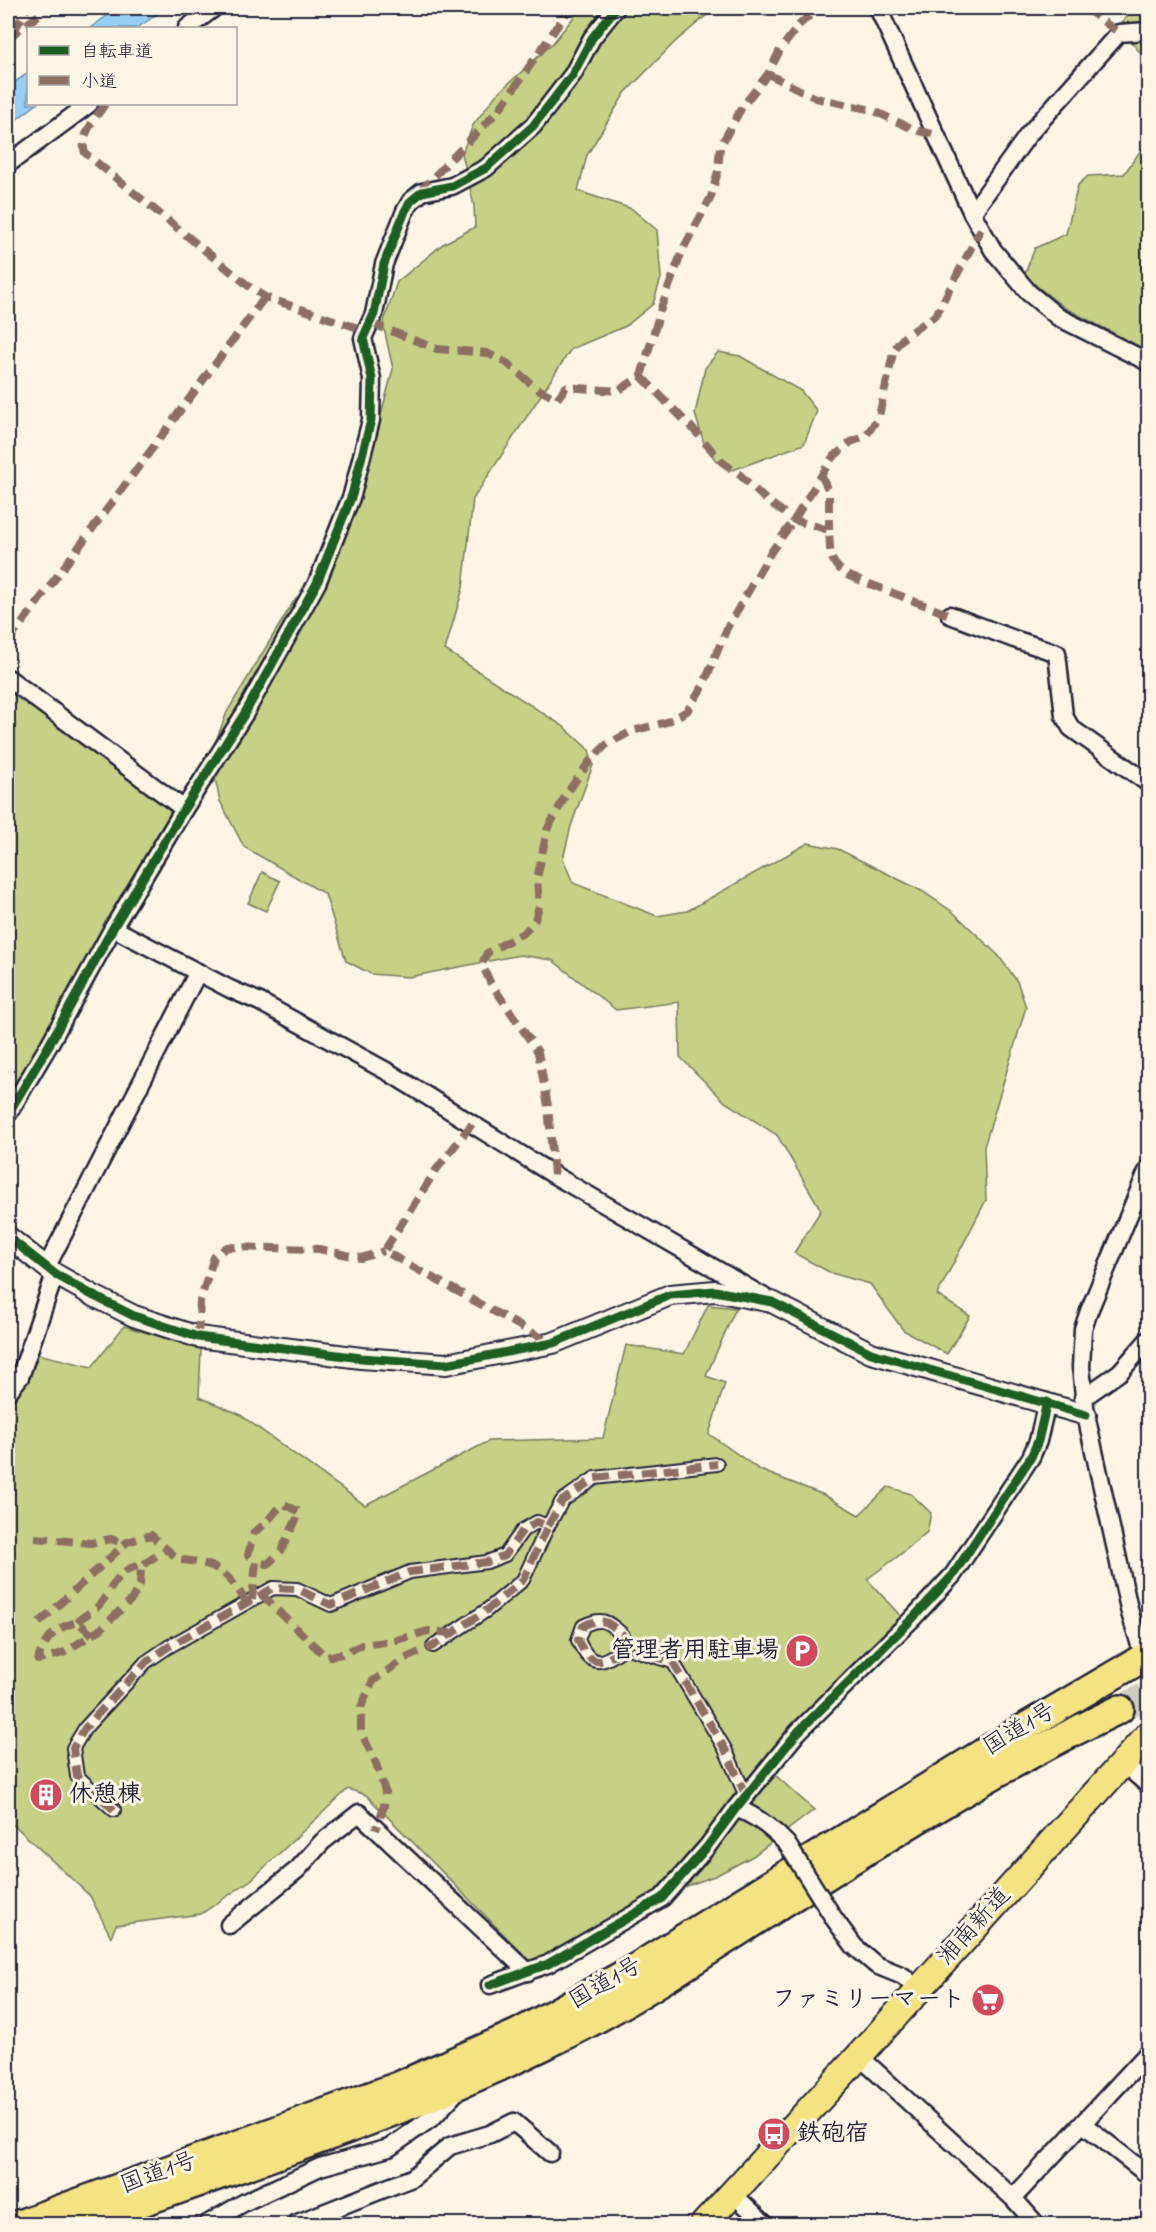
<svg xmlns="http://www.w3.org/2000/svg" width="1156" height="2232" font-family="'Indie Flower','Klee One',sans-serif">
<rect width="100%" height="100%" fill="#fcf5e5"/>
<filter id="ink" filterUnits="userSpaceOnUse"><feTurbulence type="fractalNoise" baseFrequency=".0167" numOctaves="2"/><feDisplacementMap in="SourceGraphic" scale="12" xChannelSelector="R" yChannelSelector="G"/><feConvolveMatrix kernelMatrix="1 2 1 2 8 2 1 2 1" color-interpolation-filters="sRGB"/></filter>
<g filter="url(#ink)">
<g fill="#c6d185" stroke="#747a60" stroke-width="1.5">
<polygon points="581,8 715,8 675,42 625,93 587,155 578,191 632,209 657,230 661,278 653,304 626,326 571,349 473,499 463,588 445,650 563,726 589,750 593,765 571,826 563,859 573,883 657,916 687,911 808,843 838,849 922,891 953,912 998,955 1017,981 1026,1007 984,1147 986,1200 937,1295 970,1316 947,1354 903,1330 870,1284 831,1273 794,1253 821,1210 777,1135 725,1102 680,1057 679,1002 616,1010 552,960 520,955 409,977 371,974 346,961 325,894 244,847 220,801 210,756 227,712 292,604 340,544 364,480 393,369 383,324 397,282 443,244 475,227 474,206 462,153 473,125 496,95 553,43"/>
<polygon points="1148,8 1148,62 1123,32 1124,19 1134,10"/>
<polygon points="1148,140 1148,351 1065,308 1024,276 1035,248 1066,234 1078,185 1088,176 1124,174"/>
<polygon points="718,352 740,356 801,391 817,411 804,444 733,470 716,461 704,443 695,414 705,368"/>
<polygon points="8,678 184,809 8,1114"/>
<polygon points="262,872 280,881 266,911 248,903"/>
<polygon points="708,1305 736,1308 706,1376 725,1383 709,1434 760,1470 824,1495 859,1515 888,1487 911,1494 931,1513 927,1532 896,1558 867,1579 905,1621 793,1723 777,1749 764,1765 814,1810 753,1856 717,1875 651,1899 596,1933 532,1963 366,1795 348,1789 251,1880 201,1914 116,1925 111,1937 90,1896 15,1826 8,1823 8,1399 34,1353 92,1367 124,1326 201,1349 199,1397 239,1414 365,1505 489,1441 603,1438 626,1345 684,1354"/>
</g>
<g fill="#96cff6" stroke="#688aab" stroke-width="1.5">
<polygon points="118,8 166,8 137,28 90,28"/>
<polygon points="28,73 28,104 37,104 8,126 8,87"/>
</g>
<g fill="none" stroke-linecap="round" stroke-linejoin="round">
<polyline stroke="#d0cbc3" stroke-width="27" stroke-dasharray="27 14" stroke-linecap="butt" points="1120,1709 1148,1695"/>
<g stroke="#22223b" stroke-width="16">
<g id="pedestrian">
<polyline points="548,1526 562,1501 595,1478 717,1464"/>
<path d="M 625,1647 L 623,1635 C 608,1622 603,1616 583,1626 L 578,1640 C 591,1670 603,1664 625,1647 L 673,1662 L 725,1749 L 746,1796"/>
<polyline points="114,1810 77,1776 73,1748 85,1728 146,1662 168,1647 273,1588 297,1589 331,1605 410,1572 487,1562 505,1555 523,1530 537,1522 548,1526 523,1580 487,1610 433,1646"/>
</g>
</g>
<g stroke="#22223b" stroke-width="21">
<g id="minor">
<polyline points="878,8 972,213 993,250 1029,293 1058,317 1148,362"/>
<polyline points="187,28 214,8"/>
<polyline points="8,164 89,104"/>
<polyline points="972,213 1028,135 1119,33 1148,31"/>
<polyline points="950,615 1014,639 1057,653 1064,716 1071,728 1148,783"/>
<polyline points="8,678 184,809"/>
<polyline points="113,928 230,989 260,1002 390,1073 554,1175 764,1297"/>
<polyline points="8,1114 49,1045 113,928 184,809 245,713 317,583 352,495 371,420 372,379 363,338 374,314 384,264 405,211 411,201 422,192 452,186 486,168 533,126 573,74 592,38 616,8"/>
<polyline points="46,1268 198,972"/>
<polyline points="8,1392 20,1377 55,1274"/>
<polyline points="1083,1398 1120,1372 1148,1340"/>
<polyline points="1144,1658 1130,1613 1086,1415 1081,1367 1083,1329 1089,1311 1148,1169"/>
<polyline points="1123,1763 1148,1785"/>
<path d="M 736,1808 C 757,1816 772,1828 787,1844"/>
<polyline points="835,1920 854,1946 876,1965 903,1976 918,1990"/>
<polyline points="229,1925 298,1869 322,1842 359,1813 528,1972"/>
<polyline points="490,1985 548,1964 662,1898 707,1847 736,1808 798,1732 912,1619 953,1575 1031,1457 1038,1441 1047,1402"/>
<polyline points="859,2056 1013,2198 1036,2224"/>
<polyline points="1083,2124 1148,2175"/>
<polyline points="732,2193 765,2224"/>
<polyline points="1013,2198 1148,2053"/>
<polyline points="207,2224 245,2202 320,2167 389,2148 433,2117 459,2089"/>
<polyline points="295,2224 412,2178 450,2146 490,2134 514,2122 550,2153"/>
</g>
</g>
<g stroke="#22223b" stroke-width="24">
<polyline id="tertiary" points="8,1237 55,1274 94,1296 134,1316 198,1337 361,1358 446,1364 553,1343 670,1295 715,1291 772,1302 871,1353 1086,1415"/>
</g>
<g stroke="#22223b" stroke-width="30">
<polyline id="primary" points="704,2224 859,2056 1148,1735"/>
</g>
<g stroke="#22223b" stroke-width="32">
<g id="trunk">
<polyline points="19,2224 398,2086 518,2033 635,1968 1010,1736 1148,1655"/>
<path d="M 80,2224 C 252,2163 429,2108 591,2022 C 653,1989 711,1949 771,1911 C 884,1839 998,1767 1120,1709"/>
</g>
</g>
<use href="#pedestrian" stroke="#fcf5e5" stroke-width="12"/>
<use href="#minor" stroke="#fcf5e5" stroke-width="16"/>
<use href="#tertiary" stroke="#fcf5e5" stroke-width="20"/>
<use href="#primary" stroke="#f5e382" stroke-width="26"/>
<use href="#trunk" stroke="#f5e382" stroke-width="27"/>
<g stroke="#22223b" stroke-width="21" stroke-linecap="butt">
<polyline id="minor-bridge" points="787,1844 835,1920"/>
</g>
<use href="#minor-bridge" stroke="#fcf5e5" stroke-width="16"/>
<g stroke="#8d6e63" stroke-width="8" stroke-dasharray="15 8" stroke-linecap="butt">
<polyline points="1085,8 1119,33"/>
<polyline points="14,31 27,8"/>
<polyline points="8,38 48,8"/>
<polyline points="768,74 816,98 872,110 915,130 937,135"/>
<path d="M 105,104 C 96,118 79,135 85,153 L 251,288 L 265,297 L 367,331"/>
<polyline points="419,192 499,110 570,8"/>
<polyline points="370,323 437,349 487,353 507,363 536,388 557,399 566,387 618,391 641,376 662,305 683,249 711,197 718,171 720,147 742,107 768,74 780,50 799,25 818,8"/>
<path d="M 641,376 L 695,431 L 722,462 L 739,474 L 766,500 L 794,520 L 829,530 C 831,554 827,562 849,576 L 950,615"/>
<polyline points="821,475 829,491 829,530"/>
<polyline points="8,642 265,297"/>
<polyline points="472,1124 436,1170 384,1251 551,1343"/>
<polyline points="554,1175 548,1106 538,1052 490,982 482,964 487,953 525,932 535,920 539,906 537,879 547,830 567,793 589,762 606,745 632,731 667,722 687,711 703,686 727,628 771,552 794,520 832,458 851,442 866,436 879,416 894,349 904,337 936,315 981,229"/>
<polyline points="198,1337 200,1301 214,1257 227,1247 319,1249 361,1258 384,1251"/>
<polyline points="548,1526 562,1501 595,1478 717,1464"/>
<polyline points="35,1538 91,1543 111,1539 125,1544"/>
<polyline points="261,1594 326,1657 342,1654 362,1645 393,1641 428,1631 451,1633"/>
<path d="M 252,1600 L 256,1562 L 248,1555 L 254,1532 C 267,1525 272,1513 284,1504 L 300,1512 L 281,1551 L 268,1564 L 256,1562"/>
<path d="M 78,1622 C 84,1614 94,1612 100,1604 C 113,1589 118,1567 141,1566"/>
<path d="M 39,1623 L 127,1542 L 151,1535 L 179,1560 C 217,1562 227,1572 247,1603"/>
<path d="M 92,1635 L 78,1622 C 56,1627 44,1638 38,1660 L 63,1653 L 101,1629 L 132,1599 L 140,1584 L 141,1566 L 167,1549"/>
<path d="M 625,1647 L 623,1635 C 608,1622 603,1616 583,1626 L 578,1640 C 591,1670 603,1664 625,1647 L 673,1662 L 725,1749 L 746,1796"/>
<polyline points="114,1810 77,1776 73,1748 85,1728 146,1662 168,1647 273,1588 297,1589 331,1605 410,1572 487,1562 505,1555 523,1530 537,1522 548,1526 523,1580 487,1610 433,1646 404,1659 373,1681 361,1707 361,1732 375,1761 385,1791 384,1806 376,1830"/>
</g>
<g stroke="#fcf5e5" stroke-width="13">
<g id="cycleway">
<polyline points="8,1114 49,1045 113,928 184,809 245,713 317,583 352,495 371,420 372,379 363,338 374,314 384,264 405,211 411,201 422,192 452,186 486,168 533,126 573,74 592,38 616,8"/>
<polyline points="8,1237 55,1274 94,1296 134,1316 198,1337 361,1358 446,1364 553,1343 670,1295 715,1291 772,1302 871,1353 1086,1415"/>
<polyline points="490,1985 548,1964 662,1898 707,1847 736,1808 798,1732 912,1619 953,1575 1031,1457 1038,1441 1047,1402"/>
</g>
</g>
<use href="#cycleway" stroke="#1b5e20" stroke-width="9"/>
</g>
</g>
<defs>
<g id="parking-disc" transform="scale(1.725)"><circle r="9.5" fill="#d1495b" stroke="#fcf5e5"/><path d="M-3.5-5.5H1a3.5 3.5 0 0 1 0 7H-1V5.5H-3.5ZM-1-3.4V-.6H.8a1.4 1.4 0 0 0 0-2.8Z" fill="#fff"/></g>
<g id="building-disc" transform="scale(1.725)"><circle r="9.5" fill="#d1495b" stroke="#fcf5e5"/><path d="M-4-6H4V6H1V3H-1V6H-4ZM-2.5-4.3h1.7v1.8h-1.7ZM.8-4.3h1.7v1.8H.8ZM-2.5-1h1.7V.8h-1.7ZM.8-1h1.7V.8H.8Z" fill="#fff"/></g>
<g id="supermarket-disc" transform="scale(1.725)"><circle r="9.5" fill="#d1495b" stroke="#fcf5e5"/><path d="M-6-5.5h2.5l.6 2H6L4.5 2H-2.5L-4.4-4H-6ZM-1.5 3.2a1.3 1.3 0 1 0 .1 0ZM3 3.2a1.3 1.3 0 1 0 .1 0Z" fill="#fff"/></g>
<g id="bus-disc" transform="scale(1.725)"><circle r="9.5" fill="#d1495b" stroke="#fcf5e5"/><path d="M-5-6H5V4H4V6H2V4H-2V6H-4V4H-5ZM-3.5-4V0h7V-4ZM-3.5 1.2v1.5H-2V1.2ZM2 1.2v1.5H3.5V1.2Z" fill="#fff"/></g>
</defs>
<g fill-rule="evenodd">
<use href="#parking-disc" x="802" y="1651"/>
<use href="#building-disc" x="46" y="1795"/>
<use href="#supermarket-disc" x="988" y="2000"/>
<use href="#bus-disc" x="774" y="2134"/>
</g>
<g text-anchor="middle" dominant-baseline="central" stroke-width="6" stroke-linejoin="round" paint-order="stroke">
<g font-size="24" font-weight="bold" fill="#22223b" stroke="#fcf5e5" text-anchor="end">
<text x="779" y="1651">管理者用駐車場</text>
<text x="69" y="1795" text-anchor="start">休憩棟</text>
<text x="965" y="2000">ファミリーマート</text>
<text x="797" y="2134" text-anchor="start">鉄砲宿</text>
</g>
<g font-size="24" fill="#22223b" stroke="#fcf5e5">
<text transform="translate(1020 1730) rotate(-31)">国道1号</text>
<text transform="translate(975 1927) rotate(-48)">湘南新道</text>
<text transform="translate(606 1984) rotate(-30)">国道1号</text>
<text transform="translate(159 2174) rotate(-20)">国道1号</text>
</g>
</g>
<rect width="1156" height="2232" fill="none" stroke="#fcf5e5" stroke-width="30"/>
<rect x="15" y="15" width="1126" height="2202" fill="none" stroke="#22223b" stroke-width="2" filter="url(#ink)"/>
<rect x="27" y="27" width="210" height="78" fill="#fcf5e5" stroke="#a5a1a1" stroke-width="1.5"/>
<rect x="39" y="46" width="30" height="9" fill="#1b5e20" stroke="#a5a1a1" stroke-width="1.5"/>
<text x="81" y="57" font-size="18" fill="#22223b">自転車道</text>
<rect x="39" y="76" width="30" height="9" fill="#8d6e63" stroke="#a5a1a1" stroke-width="1.5"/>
<text x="81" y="87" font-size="18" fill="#22223b">小道</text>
</svg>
